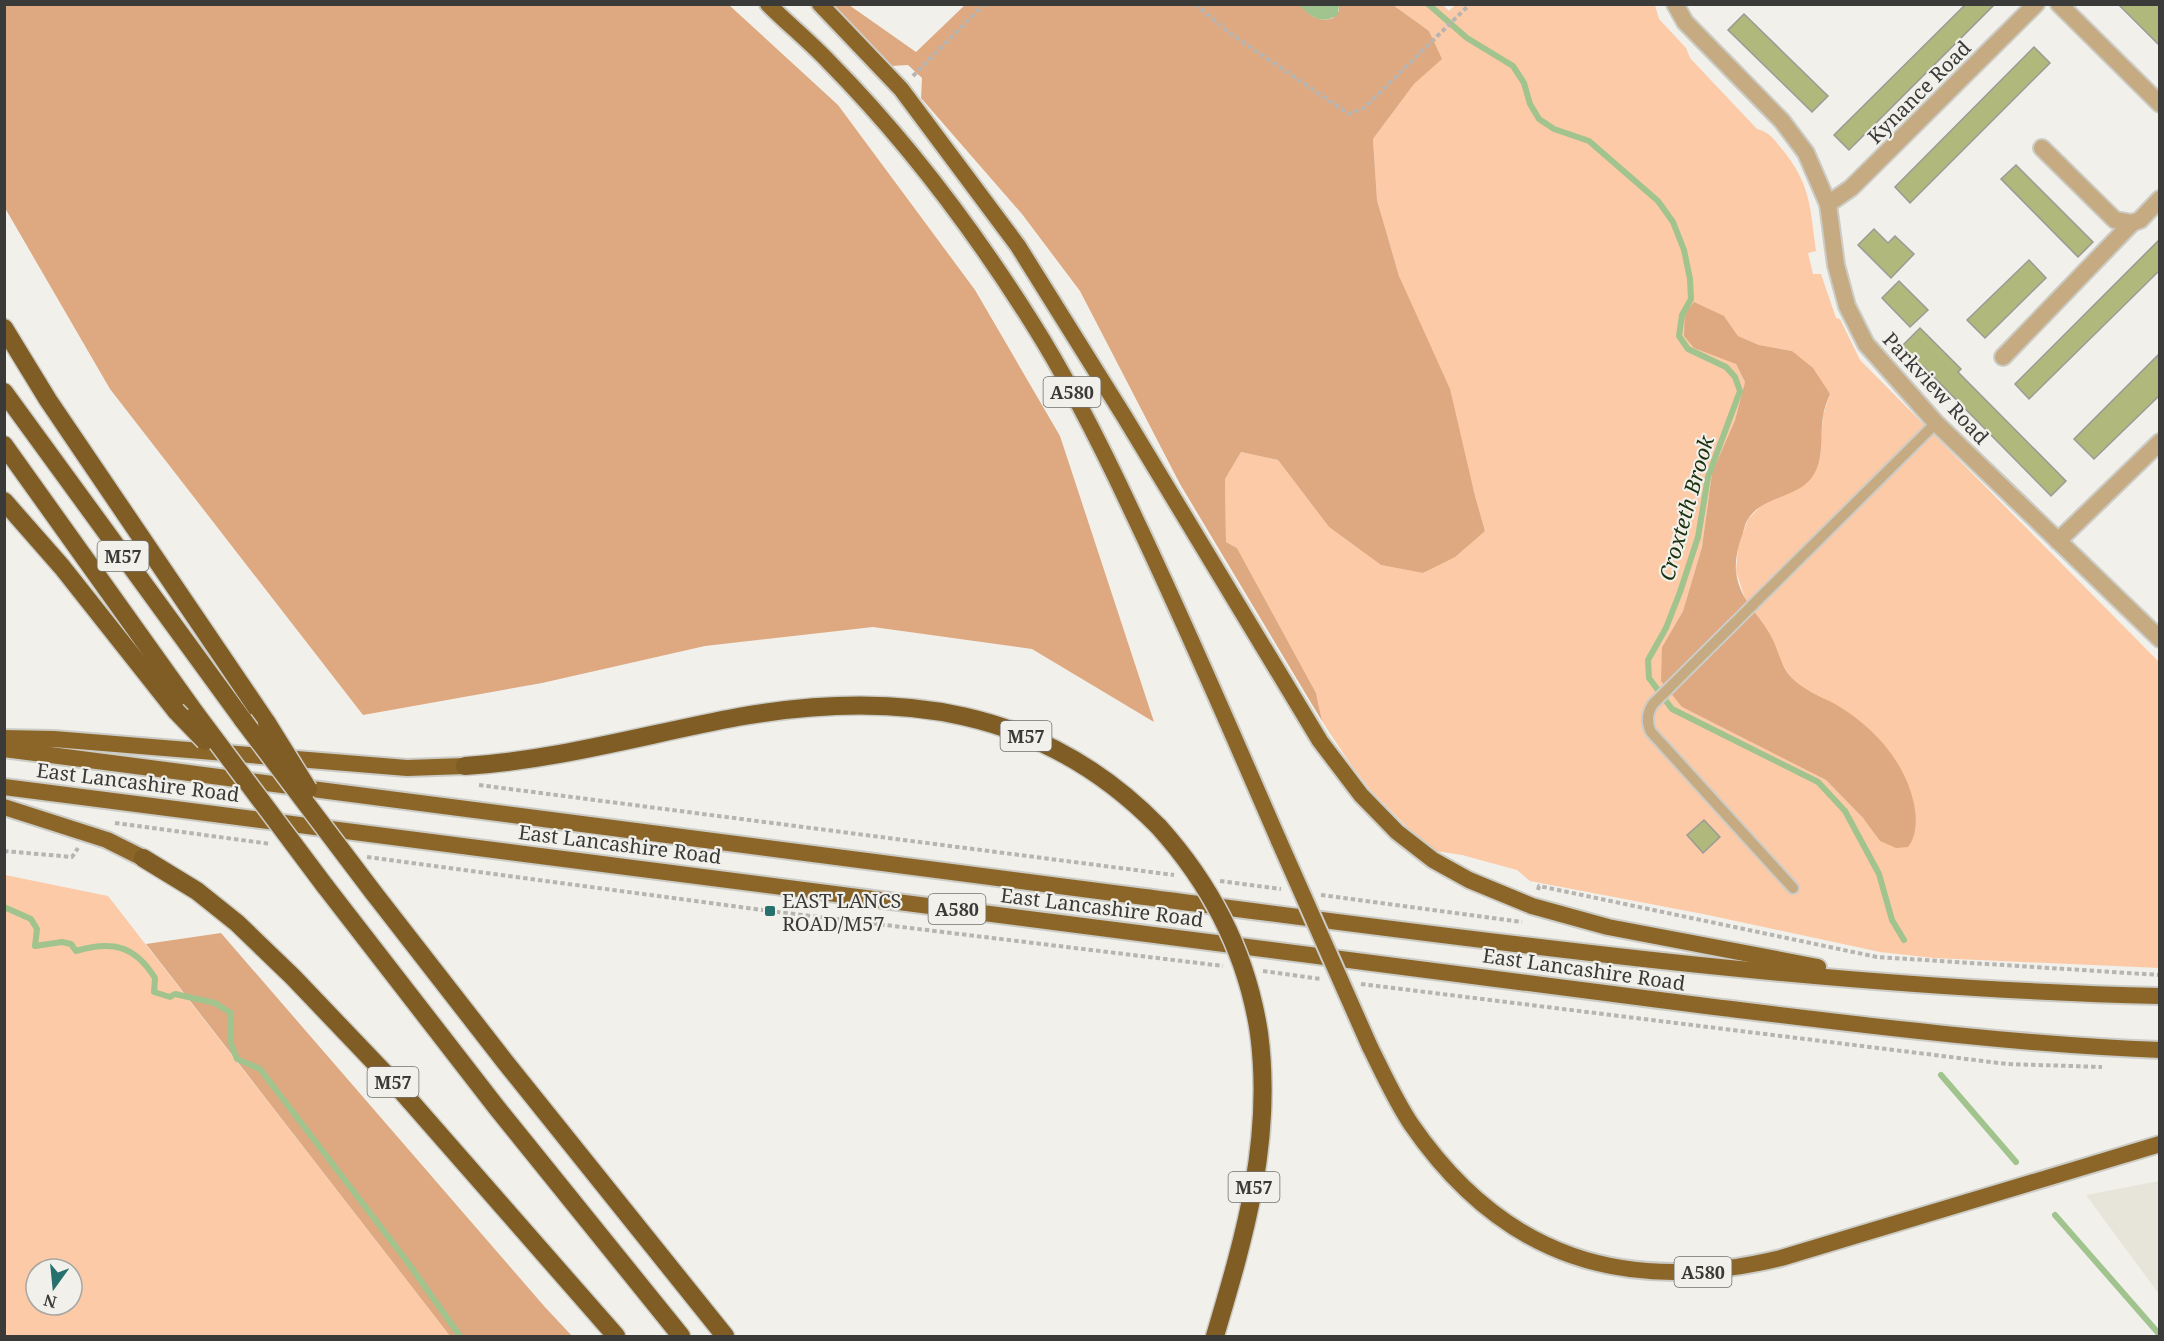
<svg xmlns="http://www.w3.org/2000/svg" width="2164" height="1341" font-family="'Noto Serif',serif">
<rect width="100%" height="100%" fill="#f1f0eb"/>
<polygon fill="#e7e5d9" points="2159,1181 2160,1181 2159,1294 2086,1195"/>
<g fill="#fccaa6" fill-rule="evenodd">
<path d="M 1456,4 L 1655,5 L 1659,19 L 1686,48 L 1690,58 L 1757,129 C 1769,132 1773,138 1781,148 C 1811,184 1810,207 1816,251 L 1808,253 L 1813,274 L 1821,274 L 1836,318 L 1840,319 L 1860,360 L 2159,662 L 2159,968 L 1934,958 L 1880,952 L 1703,914 L 1530,881 L 1517,870 L 1462,855 L 1435,851 L 1408,828 L 1371,791 L 1351,765 L 1322,721 L 1316,693 L 1237,548 L 1226,542 L 1225,479 L 1241,452 L 1278,460 L 1329,527 L 1381,565 L 1424,573 L 1485,531 L 1474,492 L 1399,276 L 1377,200 L 1373,139 L 1414,84 L 1441,59 L 1429,31 L 1393,5 L 1443,5 L 1449,11 ZM 1724,316 L 1738,336 L 1759,345 L 1792,351 L 1830,394 L 1823,415 L 1820,456 L 1779,496 L 1764,503 L 1748,519 L 1738,547 L 1736,571 L 1747,605 L 1772,638 L 1780,660 L 1790,676 L 1803,688 L 1836,705 L 1880,841 L 1865,820 L 1826,780 L 1682,707 L 1662,647 L 1683,611 L 1702,547 L 1712,473 L 1735,420 L 1745,382 L 1736,364 ZM 1704,820 L 1720,837 L 1703,853 L 1687,835 Z"/>
<path d="M 5,875 L 108,896 L 450,1336 L 5,1336 ZM 36,1269 L 72,1269 L 72,1305 L 36,1305 Z"/>
</g>
<g fill="#dea880">
<path d="M 966,4 L 1299,4 C 1310,15 1317,23 1333,18 L 1339,11 L 1339,5 L 1393,5 L 1429,31 L 1442,59 L 1414,84 L 1373,139 L 1377,200 L 1399,276 L 1450,389 L 1474,492 L 1485,531 L 1455,557 L 1423,573 L 1381,565 L 1329,527 L 1278,460 L 1241,452 L 1225,479 L 1226,542 L 1237,548 L 1316,693 L 1322,721 L 1180,484 L 1080,291 L 1022,214 L 921,98 L 922,78 L 908,65 L 891,66 L 833,5 L 849,5 L 916,52 Z"/>
<polygon points="4,5 729,5 838,105 975,290 1060,436 1154,722 1032,649 873,627 705,646 542,683 363,715 110,389 5,208"/>
<path d="M 1694,302 L 1724,316 L 1738,336 L 1759,345 L 1792,351 L 1813,368 L 1830,394 C 1827,401 1824,409 1823,416 C 1820,434 1824,458 1814,474 C 1800,499 1764,494 1748,519 C 1745,523 1744,530 1742,536 C 1738,546 1735,560 1736,571 C 1739,601 1760,614 1772,638 C 1779,652 1781,667 1792,678 C 1805,691 1820,696 1835,704 C 1873,726 1905,761 1914,804 C 1917,819 1917,835 1908,847 L 1896,848 L 1880,841 L 1863,818 L 1826,780 L 1682,707 L 1661,681 L 1662,647 L 1683,611 L 1702,547 L 1712,473 L 1735,420 L 1745,382 L 1736,364 L 1694,348 L 1684,336 L 1685,313 Z"/>
<polygon points="221,933 544,1306 572,1336 450,1336 146,944"/>
</g>
<path fill="#a1c38d" d="M 1299,5 L 1339,5 L 1338,15 C 1321,25 1311,17 1299,5 Z"/>
<g fill="none" stroke-linecap="round" stroke-linejoin="round">
<g stroke="#a1c38d" stroke-width="6">
<polyline points="1428,4 1467,38 1513,66 1524,83 1530,104 1539,119 1554,129 1589,141 1658,201 1673,222 1684,250 1690,279 1691,299 1682,315 1679,336 1688,349 1726,367 1735,377 1740,391 1708,477 1698,537 1680,592 1666,628 1648,660 1649,678 1672,709 1818,782 1845,811 1879,874 1892,920 1904,940"/>
<path d="M 4,907 L 31,919 L 37,929 L 35,946 L 62,942 L 71,944 L 76,951 C 113,940 135,946 155,978 L 154,992 L 170,997 L 175,994 L 215,1003 L 231,1013 L 230,1041 L 237,1059 L 260,1069 L 406,1260 L 460,1336"/>
<polyline points="1941,1075 2016,1162"/>
<polyline points="2055,1215 2160,1335"/>
</g>
</g>
<g fill="#b0b87b" stroke="#9a9b96" stroke-width="1.5">
<polygon points="1966,4 1995,4 1849,150 1834,135"/>
<polygon points="2118,4 2160,4 2160,46"/>
<polygon points="1744,14 1828,96 1812,112 1728,30"/>
<polygon points="2034,47 2050,63 1910,203 1895,187"/>
<polygon points="2016,165 2093,242 2078,257 2001,179"/>
<polygon points="1874,229 1888,243 1895,236 1914,254 1891,278 1858,245"/>
<polygon points="2160,239 2160,270 2029,399 2015,384"/>
<polygon points="2029,260 2046,278 1985,338 1967,320"/>
<polygon points="1899,281 1928,310 1910,327 1882,298"/>
<polygon points="1920,328 1961,369 1958,372 2066,481 2051,496 1923,366 1921,367 1901,347"/>
<polygon points="2160,353 2160,395 2094,459 2074,439"/>
<polygon points="1704,820 1720,837 1703,853 1687,835"/>
</g>
<g fill="none" stroke-linecap="round" stroke-linejoin="round">
<g stroke="#ccccc7" stroke-width="14">
<path id="service" d="M 1793,888 L 1651,732 C 1646,722 1647,713 1653,704 L 1936,423"/>
</g>
<g stroke="#ccccc7" stroke-width="20">
<g id="minor">
<polyline points="1675,4 1685,22 1782,121 1806,153 1828,204 1836,265 1847,306 1866,344 1936,423 2160,639"/>
<polyline points="2059,4 2160,104"/>
<polyline points="2042,148 2115,220 2132,223 2140,220 2160,199"/>
<polyline points="1828,204 1851,188 2036,4"/>
<polyline points="2003,357 2132,223"/>
<polyline points="2058,541 2160,442"/>
</g>
</g>
<g stroke="#ccccc7" stroke-width="20">
<g id="trunk">
<path d="M 768,4 C 788,24 810,42 829,62 C 906,140 973,229 1031,321 C 1071,384 1104,451 1135,518 C 1186,625 1232,733 1279,841"/>
<polyline points="820,4 901,89 1018,246 1124,416 1320,741 1361,795 1397,832 1433,860 1469,880 1532,906 1608,927 1818,967"/>
<polyline points="4,738 54,739 407,768 465,766"/>
<path d="M 4,749 C 379,798 754,846 1129,895 C 1471,939 1814,988 2160,996"/>
<path d="M 4,787 L 1714,1007 C 1862,1025 2010,1044 2160,1050"/>
<polyline points="4,807 107,840 143,858"/>
<path d="M 1370,1047 C 1383,1073 1395,1100 1411,1124 C 1503,1258 1625,1296 1781,1258 L 2160,1144"/>
</g>
</g>
<g stroke="#ccccc7" stroke-width="21">
<g id="motorway">
<polyline points="4,328 48,400 267,723"/>
<polyline points="4,392 243,720"/>
<polyline points="4,445 196,714"/>
<polyline points="4,501 62,567 176,711"/>
<path d="M 465,766 C 558,760 647,734 738,717 C 897,689 1042,707 1159,827"/>
<polyline points="143,858 197,891 237,923 293,977 398,1087 616,1336"/>
<polyline points="325,886 497,1108 681,1336"/>
<polyline points="373,892 506,1063 725,1336"/>
<path d="M 1215,1336 C 1245,1235 1273,1140 1259,1033"/>
</g>
</g>
<g stroke="#b6b5b1" stroke-width="4" stroke-dasharray="4.5 3" stroke-linecap="butt">
<polyline points="1195,4 1231,34 1349,114 1364,108 1470,4"/>
<polyline points="913,76 984,4"/>
<polyline points="479,785 1174,875"/>
<polyline points="115,823 271,844"/>
<polyline points="4,851 72,857 78,848"/>
<polyline points="367,857 770,911 1223,966"/>
<polyline points="1220,881 1281,889"/>
<polyline points="1538,890 1539,886 1877,957 2160,975"/>
<polyline points="1321,895 1522,922"/>
<polyline points="1263,971 1321,979"/>
<polyline points="1361,984 2007,1064 2102,1067"/>
</g>
<use href="#service" stroke="#c6aa81" stroke-width="10"/>
<use href="#minor" stroke="#c6aa81" stroke-width="16"/>
<use href="#trunk" stroke="#8c6629" stroke-width="16"/>
<use href="#motorway" stroke="#805d25" stroke-width="18"/>
<g stroke="#ccccc7" stroke-width="20" stroke-linecap="butt">
<polyline id="trunk-bridge" points="1279,841 1370,1047"/>
</g>
<g stroke="#ccccc7" stroke-width="21" stroke-linecap="butt">
<g id="motorway-bridge">
<polyline points="176,711 205,741"/>
<polyline points="196,714 325,886"/>
<polyline points="243,720 373,892"/>
<polyline points="267,723 308,789"/>
<path d="M 1159,827 C 1212,886 1247,955 1259,1033"/>
</g>
</g>
<use href="#trunk-bridge" stroke="#8c6629" stroke-width="16"/>
<use href="#motorway-bridge" stroke="#805d25" stroke-width="18"/>
</g>
<rect fill="#26716e" stroke="#f1f0eb" stroke-width="2" x="764" y="905" width="12" height="12" rx="3"/>
<g text-anchor="middle" dominant-baseline="central" stroke-width="4.5" stroke-linejoin="round" paint-order="stroke">
<g fill="#f1f0eb" stroke="#71716e" stroke-width="1.5">
<rect x="1043.5" y="377" width="57" height="30" rx="4.5"/>
<rect x="97.5" y="541" width="51" height="30" rx="4.5"/>
<rect x="1000.5" y="721" width="51" height="30" rx="4.5"/>
<rect x="928.5" y="894" width="57" height="30" rx="4.5"/>
<rect x="367.5" y="1067" width="51" height="30" rx="4.5"/>
<rect x="1228.5" y="1172" width="51" height="30" rx="4.5"/>
<rect x="1674.5" y="1257" width="57" height="30" rx="4.5"/>
</g>
<g font-size="18" font-weight="bold" fill="#3a3a38">
<text x="1072" y="392">A580</text>
<text x="123" y="556">M57</text>
<text x="1026" y="736">M57</text>
<text x="957" y="909">A580</text>
<text x="393" y="1082">M57</text>
<text x="1254" y="1187">M57</text>
<text x="1703" y="1272">A580</text>
</g>
<g font-size="20" fill="#3a3a38" stroke="#f1f0eb">
<text transform="translate(1919 92) rotate(-45)">Kynance Road</text>
<text transform="translate(1936 388) rotate(47)">Parkview Road</text>
<text transform="translate(138 782) rotate(7)">East Lancashire Road</text>
<text transform="translate(620 844) rotate(7)">East Lancashire Road</text>
<text transform="translate(1102 907) rotate(7)">East Lancashire Road</text>
<text transform="translate(1584 969) rotate(8)">East Lancashire Road</text>
</g>
<g font-size="20" fill="#3a3a38" stroke="#f1f0eb" text-anchor="start">
<text x="782" y="900">EAST LANCS<tspan x="782" dy="23">ROAD/M57</tspan></text>
</g>
<g font-size="21" font-style="italic" fill="#1b310b" stroke="#f1f0eb">
<text transform="translate(1686 508) rotate(-74)">Croxteth Brook</text>
</g>
</g>
<rect width="2164" height="1341" fill="none" stroke="#3a3a38" stroke-width="12"/>
<g transform="translate(54 1287) rotate(195)"><circle r="28" fill="#f1f0eb" stroke="#a8a7a3" stroke-width="1.5"/>
<path d="M0-4.5L10 22L0 15L-10 22Z" fill="#26716e"/>
<text y="-9" font-size="16" font-weight="bold" text-anchor="middle" fill="#3a3a38">N</text>
</g>
</svg>
